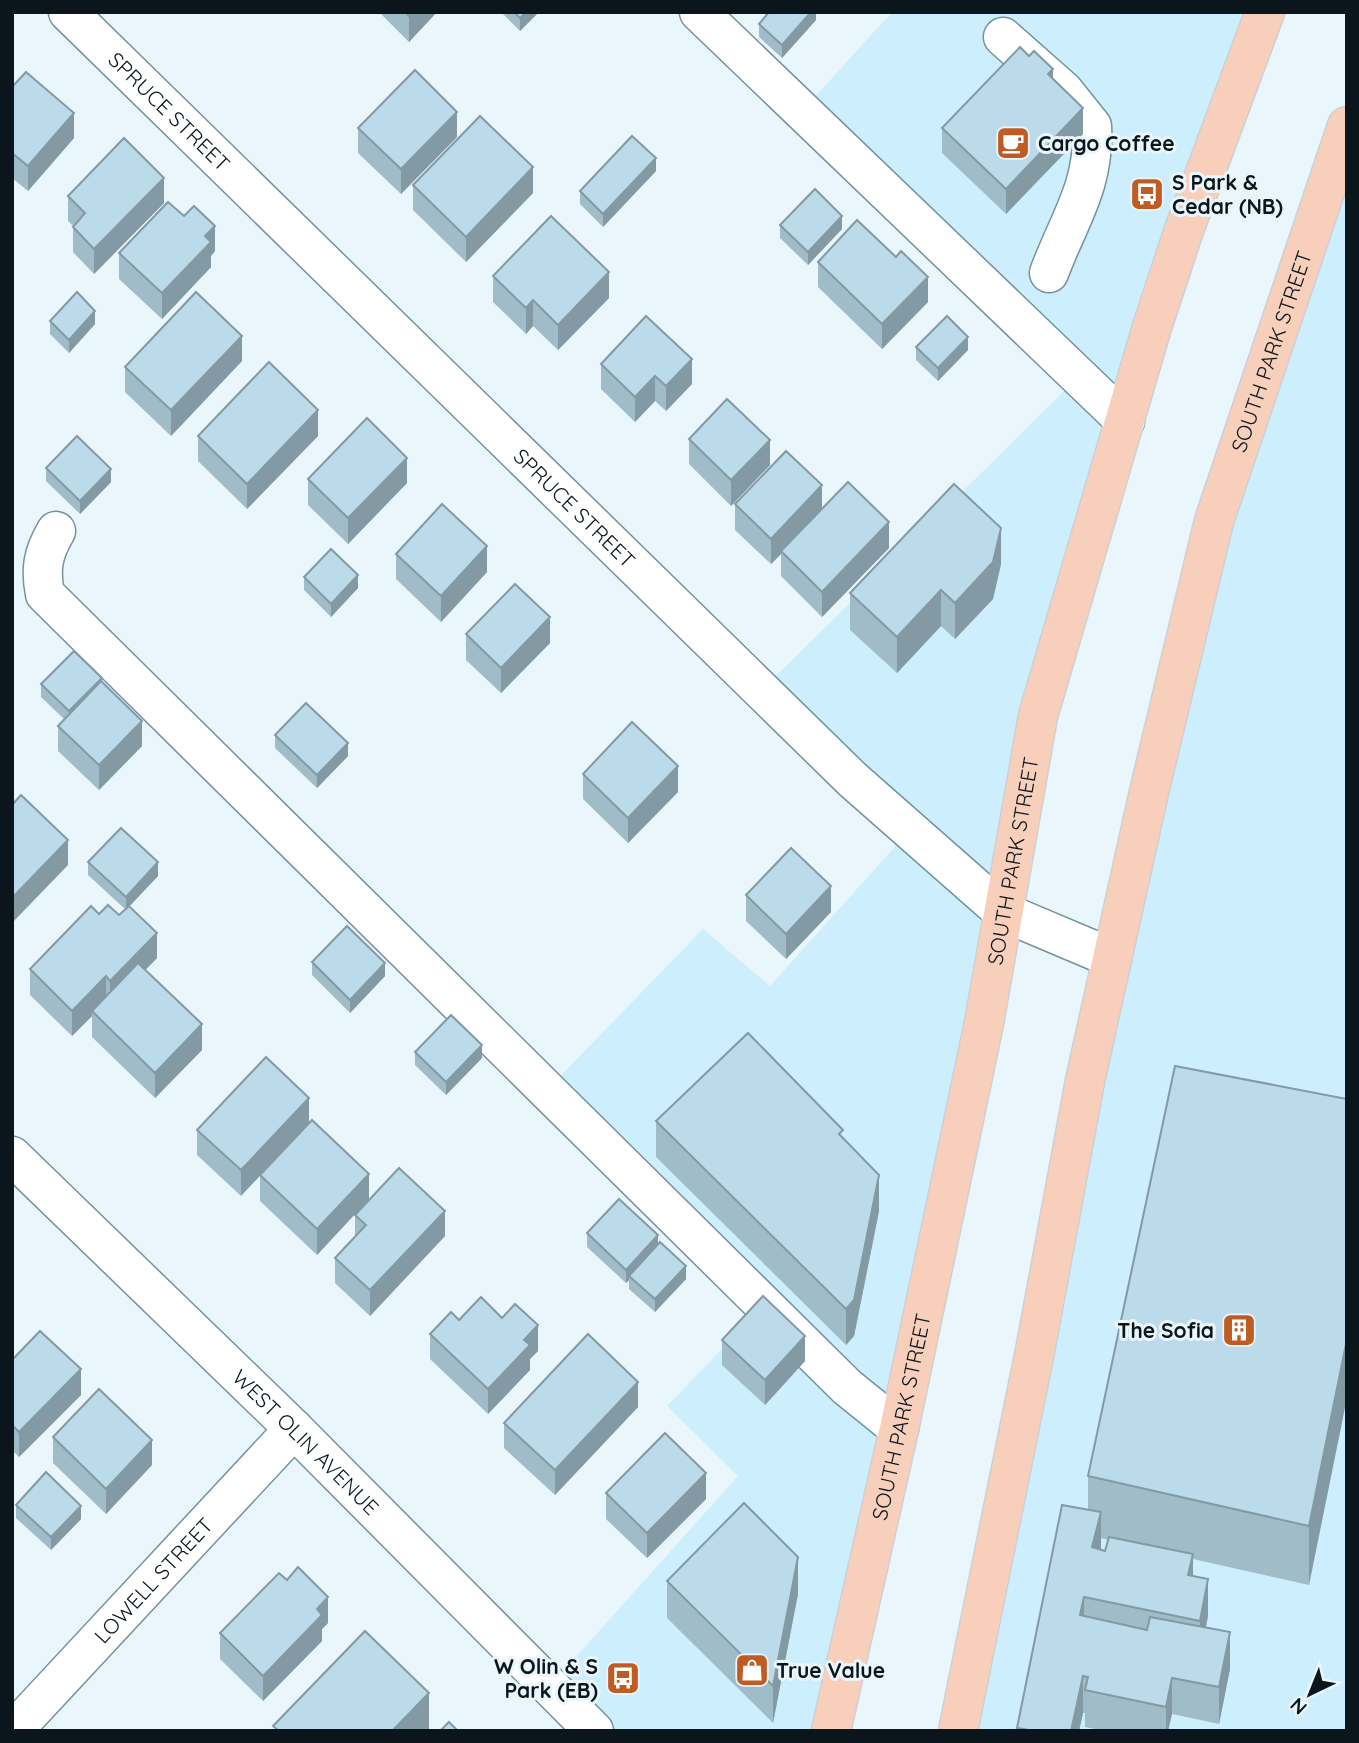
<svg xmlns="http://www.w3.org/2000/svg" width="1359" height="1743" font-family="Quicksand,sans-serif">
<rect width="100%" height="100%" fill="#e9f6fc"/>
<g fill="#cdeefd">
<polygon points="892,12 1265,12 1038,716 831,1731 594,1731 549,1687 738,1476 667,1406 764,1306 547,1090 703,929 770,986 910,830 761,691 1078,377 802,111"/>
<polygon points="1347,126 1347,1731 953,1731 1144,814"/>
</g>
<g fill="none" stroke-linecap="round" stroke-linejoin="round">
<g stroke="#7492a0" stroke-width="41">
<g id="minor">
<path id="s1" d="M 68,12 L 853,780 L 1003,912 L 1112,958"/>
<polyline points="699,12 1125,421"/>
<path d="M 1003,37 L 1064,91 L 1092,126 C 1095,186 1069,219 1049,273"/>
<path d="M 56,531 C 43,553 40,569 45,594 L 847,1387 L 899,1429"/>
<path id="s2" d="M 12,1156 L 294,1429 L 594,1731"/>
<path id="s3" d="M 13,1731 L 294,1429"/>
</g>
</g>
<g stroke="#ced0d1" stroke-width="41">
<g id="major">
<path id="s4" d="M 831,1731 L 899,1429 L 984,1023 L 1038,716 L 1152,327 L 1184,230 L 1265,12"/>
<path id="s5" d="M 958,1731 L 1035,1351 L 1085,1081 L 1149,792 L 1214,521 L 1347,126"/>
</g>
</g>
<use href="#minor" stroke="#fff" stroke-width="38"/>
<use href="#major" stroke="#f8cfbb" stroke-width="38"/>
</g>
<g fill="#a1bcc9" fill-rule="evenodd">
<polygon points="379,12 437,12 409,42"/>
<polygon points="501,12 539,12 520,31"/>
<polygon points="816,12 816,20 782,58 759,37 759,24"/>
<polygon points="1029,56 1053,79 1083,134 1006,214 942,153 942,128"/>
<polygon points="12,87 74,138 28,191 12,178"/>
<polygon points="358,128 457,137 401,194 358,153"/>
<polygon points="656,171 603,227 580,204 580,191"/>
<polygon points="413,185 533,193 466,262 413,210"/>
<polygon points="68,196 164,203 94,274 73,252 73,226 68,221"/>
<polygon points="184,216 215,251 211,256 211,267 162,319 119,279 119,253"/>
<polygon points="780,225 842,229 808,265 780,238"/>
<polygon points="818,262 928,302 882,349 818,287"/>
<polygon points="493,276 609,298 558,350 533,326 526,334 493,302"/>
<polygon points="50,321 95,324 69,353 50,334"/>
<polygon points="916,347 968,350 938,381 916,360"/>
<polygon points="242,361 171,436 125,392 125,367"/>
<polygon points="601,364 692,384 666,411 655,401 635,422 601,389"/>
<polygon points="198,436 318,436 247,509 198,461"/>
<polygon points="689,439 770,465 731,506 689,464"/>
<polygon points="46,468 111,482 80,514 46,481"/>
<polygon points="308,479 407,483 348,544 308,505"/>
<polygon points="735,504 822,509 889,548 822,617 781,576 781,554 771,564 735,530"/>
<polygon points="396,554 487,572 441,622 396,579"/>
<polygon points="1001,564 993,599 955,639 941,626 897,673 850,630 850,593"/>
<polygon points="304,577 358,588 331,617 304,590"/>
<polygon points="466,634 550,643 501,693 466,660"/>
<polygon points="102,682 142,746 99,790 58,751 58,726 64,719 41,697 41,684"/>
<polygon points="275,735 348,756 317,788 275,748"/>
<polygon points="583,774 678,792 628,843 583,799"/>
<polygon points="88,862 158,876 129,906 157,958 145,970 202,1050 155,1098 92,1037 92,1016 72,1036 30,995 30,969 99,914 119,915 125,909 88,875"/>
<polygon points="746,895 831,912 786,959 746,921"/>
<polygon points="312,962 385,976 350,1013 312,975"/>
<polygon points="415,1052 482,1058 446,1095 415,1065"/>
<polygon points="266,1057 241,1196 197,1155 197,1130"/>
<path d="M 1347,1099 L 1309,1585 L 1193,1559 L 1193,1576 L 1208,1616 L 1205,1628 L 1230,1669 L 1219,1724 L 1172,1714 L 1168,1731 L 1105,1731 L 1085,1727 L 1085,1713 L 1083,1713 L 1079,1731 L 1017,1731 L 1017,1728 L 1088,1510 L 1088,1476 ZM 1101,1538 L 1108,1540 L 1105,1551 L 1101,1550 Z"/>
<polygon points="656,1121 843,1138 879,1211 854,1336 846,1345 656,1157"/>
<polygon points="260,1175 369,1199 317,1255 260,1201"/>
<polygon points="355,1215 445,1236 370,1316 335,1283 335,1258 355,1237"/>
<polygon points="587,1233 658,1245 686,1279 655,1312 629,1289 629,1280 626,1283 587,1247"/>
<polygon points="502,1318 538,1351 530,1359 530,1370 488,1414 430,1359 430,1334 459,1320"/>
<polygon points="722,1340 805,1361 765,1405 722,1365"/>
<polygon points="12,1360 81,1395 19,1457 12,1450"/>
<polygon points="638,1407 555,1495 504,1448 504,1423"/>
<polygon points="53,1437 152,1465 106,1514 53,1463"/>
<polygon points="606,1493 706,1499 647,1558 606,1519"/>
<polygon points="16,1505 81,1519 51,1550 16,1518"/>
<polygon points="667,1581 798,1594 773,1723 667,1618"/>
<polygon points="328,1623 322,1629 322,1641 263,1701 220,1659 220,1633"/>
</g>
<g fill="#8399a4">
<polygon points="413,12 437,12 409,42 409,16"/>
<polygon points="526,12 539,12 520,31 520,18"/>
<polygon points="811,12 816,12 816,20 782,58 782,45"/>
<polygon points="1053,69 1053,94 1048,74"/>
<polygon points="1083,108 1083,134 1006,214 1006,189"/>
<polygon points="457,112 457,137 401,194 401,169"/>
<polygon points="74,113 74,138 28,191 28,166"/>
<polygon points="656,158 656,171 603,227 603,214"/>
<polygon points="533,167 533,193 466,262 466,237"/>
<polygon points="164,178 164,203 94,274 94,249"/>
<polygon points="842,216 842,229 808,265 808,252"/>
<polygon points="215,226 215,251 211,256 211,267 162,319 162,293 205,236"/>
<polygon points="609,272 609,298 558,350 558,325"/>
<polygon points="928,277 928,302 882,349 882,324"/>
<polygon points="533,300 533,326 526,334 526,308"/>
<polygon points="95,311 95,324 69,353 69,340"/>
<polygon points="242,336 242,361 171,436 171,410"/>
<polygon points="968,337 968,350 938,381 938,368"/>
<polygon points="692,359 692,384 666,411 666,386"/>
<polygon points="655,376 655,401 635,422 635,397"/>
<polygon points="318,410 318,436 247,509 247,484"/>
<polygon points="770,440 770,465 731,506 731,480"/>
<polygon points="407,458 407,483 348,544 348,518"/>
<polygon points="111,469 111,482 80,514 80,501"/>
<polygon points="822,485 822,510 781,551 781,554 771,564 771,539"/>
<polygon points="889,522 889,548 822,617 822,592"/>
<polygon points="1001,528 1001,564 993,599 955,639 955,603"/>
<polygon points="487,546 487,572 441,622 441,596"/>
<polygon points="358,575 358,588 331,617 331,604"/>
<polygon points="941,590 941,626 897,673 897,637"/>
<polygon points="550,617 550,643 501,693 501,668"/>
<polygon points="102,678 102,691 69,724 69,711"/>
<polygon points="142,721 142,746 99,790 99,765"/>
<polygon points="348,743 348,756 317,788 317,775"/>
<polygon points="678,766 678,792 628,843 628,818"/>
<polygon points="68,840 68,865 12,923 12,898"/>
<polygon points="158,862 158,876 126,910 126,897"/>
<polygon points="831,886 831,912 786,959 786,934"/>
<polygon points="157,933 157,958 110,1006 110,981"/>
<polygon points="385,963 385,976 350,1013 350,1000"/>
<polygon points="106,976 106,1001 92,1011 92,1016 72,1036 72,1011"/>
<polygon points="202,1024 202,1050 155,1098 155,1073"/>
<polygon points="482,1045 482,1058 446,1095 446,1082"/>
<polygon points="309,1098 309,1124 241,1196 241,1170"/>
<polygon points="369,1174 369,1199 317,1255 317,1229"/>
<polygon points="879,1175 879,1211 854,1336 846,1345 846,1309"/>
<polygon points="445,1211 445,1236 370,1316 370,1290"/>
<polygon points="658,1235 658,1248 629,1276 629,1280 626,1283 626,1270"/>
<polygon points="686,1266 686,1279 655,1312 655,1299"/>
<polygon points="538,1325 538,1351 530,1359 530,1370 488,1414 488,1389 524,1340"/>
<polygon points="805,1336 805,1361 765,1405 765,1380"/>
<polygon points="1347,1339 1347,1398 1309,1585 1309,1526"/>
<polygon points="81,1369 81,1395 19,1457 19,1432"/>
<polygon points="638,1382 638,1407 555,1495 555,1470"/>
<polygon points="152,1440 152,1465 106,1514 106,1489"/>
<polygon points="706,1473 706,1499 647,1558 647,1533"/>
<polygon points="81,1506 81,1519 51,1550 51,1537"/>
<polygon points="1101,1512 1101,1549 1092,1583 1092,1547"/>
<polygon points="1193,1554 1193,1590 1188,1575"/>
<polygon points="798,1557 798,1594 773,1723 773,1686"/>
<polygon points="1208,1579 1208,1616 1200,1658 1200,1621"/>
<polygon points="328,1597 328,1623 322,1629 322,1641 263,1701 263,1676 317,1609"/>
<polygon points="1084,1597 1084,1633 1080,1615"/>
<polygon points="1230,1632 1230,1669 1219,1724 1219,1687"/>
<polygon points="1083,1676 1083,1713 1079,1731 1071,1731"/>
<polygon points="1172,1678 1172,1714 1168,1731 1166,1731 1166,1707"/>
<polygon points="429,1693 429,1729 427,1731 392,1731"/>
</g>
<g fill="#bbdbea" stroke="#8399a4" stroke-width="2">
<polygon points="405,12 413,12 409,16"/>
<polygon points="514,12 526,12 520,18"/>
<polygon points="769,12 811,12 782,45 759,24"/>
<polygon points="1020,47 1029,56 1034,51 1053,69 1048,74 1083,108 1006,189 942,128"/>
<polygon points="415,70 457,112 401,169 358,128"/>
<polygon points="26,72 74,113 28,166 12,153 12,87"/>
<polygon points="480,116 533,167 466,237 413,185"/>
<polygon points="632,136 656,158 603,214 580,191"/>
<polygon points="124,138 164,178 94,249 73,227 85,213 68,196"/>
<polygon points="815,189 842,216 808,252 780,225"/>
<polygon points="168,202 184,216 194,206 215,226 205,236 211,242 162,293 119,253"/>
<polygon points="551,216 609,272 558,325 533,300 526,308 493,276"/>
<polygon points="857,220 896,257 901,251 928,277 882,324 818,262"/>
<polygon points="77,292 95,311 69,340 50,321"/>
<polygon points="196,292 242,336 171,410 125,367"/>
<polygon points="646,316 692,359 666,386 655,376 635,397 601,364"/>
<polygon points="947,316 968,337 938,368 916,347"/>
<polygon points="269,362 318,410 247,484 198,436"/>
<polygon points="727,399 770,440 731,480 689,439"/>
<polygon points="367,418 407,458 348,518 308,479"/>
<polygon points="77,436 111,469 80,501 46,468"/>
<polygon points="786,451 822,485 771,539 735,504"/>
<polygon points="848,482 889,522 822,592 781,551"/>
<polygon points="954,484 1001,528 993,562 955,603 941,590 897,637 850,593"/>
<polygon points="442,504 487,546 441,596 396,554"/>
<polygon points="331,549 358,575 331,604 304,577"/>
<polygon points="515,584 550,617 501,668 466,634"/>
<polygon points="74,651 102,678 69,711 41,684"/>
<polygon points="101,681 142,721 99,765 58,726"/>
<polygon points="306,703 348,743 317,775 275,735"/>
<polygon points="632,722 678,766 628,818 583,774"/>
<polygon points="21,795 68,840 12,898 12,805"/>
<polygon points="121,828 158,862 126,897 88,862"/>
<polygon points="791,848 831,886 786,934 746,895"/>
<polygon points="108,905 119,915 129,906 157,933 110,981 106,976 72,1011 30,969 91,906 99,914"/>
<polygon points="347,926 385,963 350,1000 312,962"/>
<polygon points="138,963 202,1024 155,1073 92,1011"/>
<polygon points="451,1015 482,1045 446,1082 415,1052"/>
<polygon points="748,1033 843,1130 839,1134 879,1175 854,1300 846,1309 656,1121"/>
<polygon points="266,1057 309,1098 241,1170 197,1130"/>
<polygon points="1175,1066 1347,1099 1347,1339 1309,1526 1088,1476"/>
<polygon points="312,1120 369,1174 317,1229 260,1175"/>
<polygon points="399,1168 445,1211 370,1290 335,1258 366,1225 355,1215"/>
<polygon points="619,1199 658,1235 626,1270 587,1233"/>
<polygon points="660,1242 686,1266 655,1299 629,1276"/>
<polygon points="763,1296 805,1336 765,1380 722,1340"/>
<polygon points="481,1297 502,1318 515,1304 538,1325 524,1340 530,1345 488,1389 430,1334 451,1312 459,1320"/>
<polygon points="40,1331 81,1369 19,1432 12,1425 12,1360"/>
<polygon points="588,1334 638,1382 555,1470 504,1423"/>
<polygon points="99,1389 152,1440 106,1489 53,1437"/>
<polygon points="665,1433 706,1473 647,1533 606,1493"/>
<polygon points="46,1472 81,1506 51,1537 16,1505"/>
<polygon points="744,1503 798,1557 773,1686 667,1581"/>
<polygon points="1062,1505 1101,1512 1092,1547 1105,1551 1109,1537 1193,1554 1188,1575 1208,1579 1200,1621 1084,1597 1080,1615 1147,1630 1150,1617 1230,1632 1219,1687 1172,1678 1166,1707 1085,1690 1088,1677 1083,1676 1071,1731 1035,1731 1017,1728"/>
<polygon points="298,1567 328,1597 317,1609 322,1615 263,1676 220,1633 279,1573 287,1580"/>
<polygon points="365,1631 429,1693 392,1731 279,1731 273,1726"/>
<polygon points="449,1722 458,1731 440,1731"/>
</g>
<defs>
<g id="cafe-square" transform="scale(1.75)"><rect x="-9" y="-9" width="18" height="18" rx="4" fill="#bf5c24" stroke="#e9f6fc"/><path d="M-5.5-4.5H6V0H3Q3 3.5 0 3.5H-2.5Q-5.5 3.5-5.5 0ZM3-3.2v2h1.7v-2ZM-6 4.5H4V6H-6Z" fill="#fff"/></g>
<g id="bus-square" transform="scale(1.75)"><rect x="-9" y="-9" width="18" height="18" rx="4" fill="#bf5c24" stroke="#e9f6fc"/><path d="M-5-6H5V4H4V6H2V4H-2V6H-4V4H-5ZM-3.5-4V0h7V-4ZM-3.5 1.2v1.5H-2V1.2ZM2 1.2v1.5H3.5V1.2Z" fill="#fff"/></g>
<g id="building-square" transform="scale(1.75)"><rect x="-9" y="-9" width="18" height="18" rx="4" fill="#bf5c24" stroke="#e9f6fc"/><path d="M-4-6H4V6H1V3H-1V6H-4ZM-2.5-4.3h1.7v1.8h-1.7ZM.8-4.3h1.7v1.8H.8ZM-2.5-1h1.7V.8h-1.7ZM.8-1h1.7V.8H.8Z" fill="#fff"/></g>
<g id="shop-square" transform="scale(1.75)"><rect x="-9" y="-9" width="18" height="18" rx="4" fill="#bf5c24" stroke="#e9f6fc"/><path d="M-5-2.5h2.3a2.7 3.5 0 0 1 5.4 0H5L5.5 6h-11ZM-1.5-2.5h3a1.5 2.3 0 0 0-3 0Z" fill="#fff"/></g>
</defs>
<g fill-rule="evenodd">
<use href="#cafe-square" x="1013" y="143"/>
<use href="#bus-square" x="1147" y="194"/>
<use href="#building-square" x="1239" y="1330"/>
<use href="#shop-square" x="752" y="1670"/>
<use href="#bus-square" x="623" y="1678"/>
</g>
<g text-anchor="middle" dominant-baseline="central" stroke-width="6" stroke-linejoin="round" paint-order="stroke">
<g font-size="21" fill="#0a161b" stroke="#e9f6fc">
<text stroke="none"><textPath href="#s1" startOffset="142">SPRUCE STREET</textPath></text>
<text stroke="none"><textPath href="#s5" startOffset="1416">SOUTH PARK STREET</textPath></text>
<text stroke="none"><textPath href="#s1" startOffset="709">SPRUCE STREET</textPath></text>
<text stroke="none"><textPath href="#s4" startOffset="889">SOUTH PARK STREET</textPath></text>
<text stroke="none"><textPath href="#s4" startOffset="322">SOUTH PARK STREET</textPath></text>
<text stroke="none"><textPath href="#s2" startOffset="410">WEST OLIN AVENUE</textPath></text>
<text stroke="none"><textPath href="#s3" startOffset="206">LOWELL STREET</textPath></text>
</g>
<g font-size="21" font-weight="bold" fill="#0a161b" stroke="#e9f6fc" text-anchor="start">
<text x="1038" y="143">Cargo Coffee</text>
<text x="1172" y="182">S Park &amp;<tspan x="1172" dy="24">Cedar (NB)</tspan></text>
<text x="1214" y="1330" text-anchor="end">The Sofia</text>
<text x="598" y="1666" text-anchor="end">W Olin &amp; S<tspan x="598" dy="24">Park (EB)</tspan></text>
<text x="776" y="1670">True Value</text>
</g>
</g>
<rect width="1359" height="1743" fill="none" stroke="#0a161b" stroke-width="28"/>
<g transform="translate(1310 1694) rotate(223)" stroke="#e9f6fc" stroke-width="5" paint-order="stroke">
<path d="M0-5L12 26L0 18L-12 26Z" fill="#0a161b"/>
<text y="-10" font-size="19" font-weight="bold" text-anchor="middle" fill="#0a161b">N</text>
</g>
</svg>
